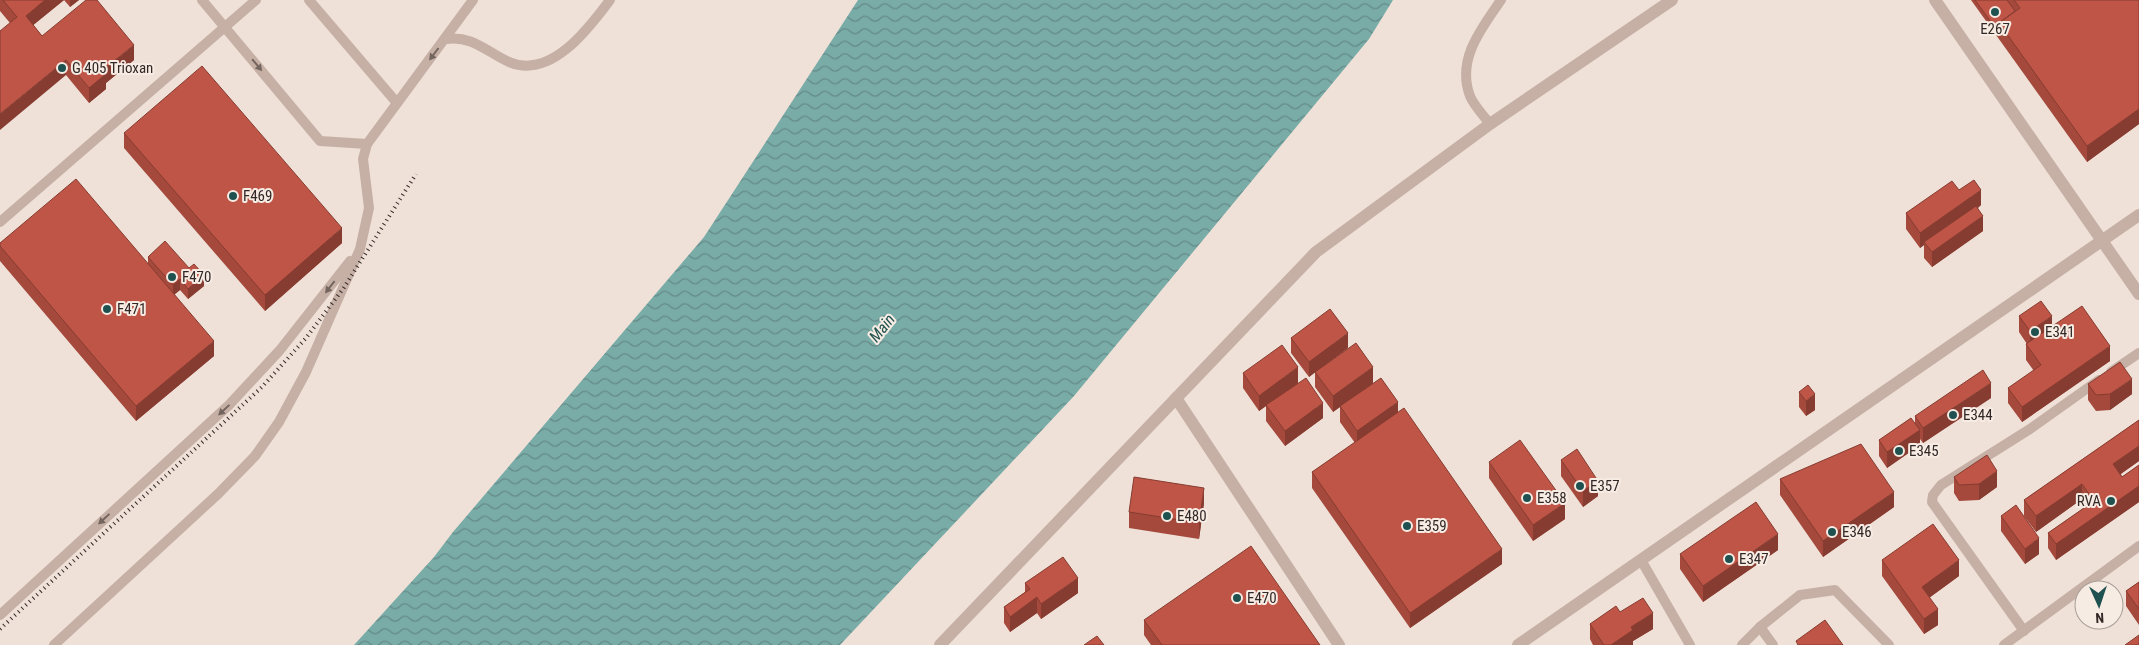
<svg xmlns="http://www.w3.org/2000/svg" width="2139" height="645" font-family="'Roboto Condensed',sans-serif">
<defs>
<pattern id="water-waves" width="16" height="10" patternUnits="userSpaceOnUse" patternTransform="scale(1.25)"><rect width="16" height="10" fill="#79aba7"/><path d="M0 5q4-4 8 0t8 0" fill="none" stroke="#648b88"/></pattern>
</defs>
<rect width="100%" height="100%" fill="#efe1d8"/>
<polygon fill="url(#water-waves)" points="858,0 1393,0 1369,39 1074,396 840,645 354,645 434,557 453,532 704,237"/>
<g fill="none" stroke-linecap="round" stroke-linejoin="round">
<g stroke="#c6b0a5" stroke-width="10">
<polyline points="202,0 320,141 367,144"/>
<polyline points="309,0 397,103"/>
<path d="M 446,39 C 472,35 487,52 509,62 C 551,80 589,28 610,0"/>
<path d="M 1490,124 C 1484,116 1474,106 1470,96 C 1456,59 1482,28 1501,0"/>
<polyline points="0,222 256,0"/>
<polyline points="2111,372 2139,353"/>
<polyline points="1641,560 1690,645"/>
<polyline points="0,615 229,405 280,350 350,261"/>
<polyline points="2024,631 1932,502 1933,495 1941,485 2030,429 2099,380"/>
<polyline points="54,645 218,494 255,456 279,422 306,372 360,249 369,208 363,159 367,144 473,0"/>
<polyline points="1742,645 1760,627"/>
<polyline points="1773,645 1760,627 1800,595 1835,590 1889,645"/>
<polyline points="2004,645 2139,546"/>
</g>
<g stroke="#c6b0a5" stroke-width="12">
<polyline points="1935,0 2139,294"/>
<polyline points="1176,398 1339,645"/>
<polyline points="940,645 1316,252 1490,124 1672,0"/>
<polyline points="1518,645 2139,215"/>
</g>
<polyline stroke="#322826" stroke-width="4" stroke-dasharray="1 4" stroke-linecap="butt" points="0,629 262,387 306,338 343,289 416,174"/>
</g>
<g fill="#a4493c">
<polygon points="0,0 64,0 33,25 42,36 134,60 106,83 106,89 89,103 66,75 10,23 0,11"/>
<polygon points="64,0 79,0 70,7"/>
<polygon points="1971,0 2139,0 2139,124 2087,162"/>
<polygon points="124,133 342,243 265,311 124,148"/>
<polygon points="1959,190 1981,205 1978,208 1983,231 1932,267 1924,258 1924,245 1920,248 1906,229 1906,213"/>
<polygon points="0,243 148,263 148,257 204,286 188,299 180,290 174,294 214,356 136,421 0,261"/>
<polygon points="2019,316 2052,327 2110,361 2022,422 2008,403 2008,388 2034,371 2026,360 2026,344 2027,344 2019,332"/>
<polygon points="1291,338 1348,348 1326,364 1373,383 1398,413 1502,564 1410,628 1312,488 1312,472 1355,443 1340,422 1340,407 1333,412 1315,387 1315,372 1309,377 1291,353"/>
<polygon points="1243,373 1298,383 1323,418 1285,446 1266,421 1266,406 1259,411 1243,388"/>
<polygon points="2088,384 2132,394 2110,410 2096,411 2088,400"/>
<polygon points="1799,392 1815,410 1806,416 1799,407"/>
<polygon points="1991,398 1923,443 1920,439 1920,445 1887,468 1879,456 1879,440 1915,423 1915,416"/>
<polygon points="2139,420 2139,461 2121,474 2122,477 2139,465 2139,502 2056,560 2048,548 2048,533 2087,506 2082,499 2036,532 2024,516 2024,500"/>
<polygon points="1561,460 1598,496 1583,507 1561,476"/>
<polygon points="1489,462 1565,519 1533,541 1489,478"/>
<polygon points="1954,477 1997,487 1979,500 1959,501 1954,493"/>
<polygon points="1780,479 1894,507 1823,557 1780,495"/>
<polygon points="1204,503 1199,539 1129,528 1129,512"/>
<polygon points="2001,516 2039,554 2025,564 2001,531"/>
<polygon points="1778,550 1703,602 1680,569 1680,554"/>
<polygon points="1882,560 1959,576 1929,598 1938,625 1924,634 1882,576"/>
<polygon points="2139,582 2139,625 2126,606 2126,591"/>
<polygon points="1025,583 1078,593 1041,619 1037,613 1010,632 1004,623 1004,607 1025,592"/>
<polygon points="1620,612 1653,629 1633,641 1633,645 1593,645 1590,639 1590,624"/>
<polygon points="1144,620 1320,645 1151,645 1144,635"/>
</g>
<g fill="#863c31">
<polygon points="45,0 64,0 26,31 26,16"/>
<polygon points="70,0 79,0 70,7"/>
<polygon points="134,45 134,60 106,83 106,89 89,103 89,88 103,70"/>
<polygon points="66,60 66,75 0,130 0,114"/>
<polygon points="2139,109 2139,124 2087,162 2087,146"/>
<polygon points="1981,190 1981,205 1926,244 1924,242 1924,245 1920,248 1920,233"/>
<polygon points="1983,216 1983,231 1932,267 1932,252"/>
<polygon points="342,228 342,243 265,311 265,295"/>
<polygon points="204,275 204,286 188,299 188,289"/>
<polygon points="180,279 180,290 173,296 173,285"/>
<polygon points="2052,316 2052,332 2030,347 2030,331"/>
<polygon points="1348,333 1348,348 1309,377 1309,362"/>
<polygon points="214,341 214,356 136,421 136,406"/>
<polygon points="2110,346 2110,361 2022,422 2022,407"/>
<polygon points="1298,367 1298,383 1259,411 1259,396"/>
<polygon points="1373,367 1373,383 1333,412 1333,396"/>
<polygon points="2132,379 2132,394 2110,410 2110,394"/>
<polygon points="1991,383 1991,398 1923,443 1923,428"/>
<polygon points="1815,394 1815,410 1806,416 1806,401"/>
<polygon points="1398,402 1398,417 1357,446 1357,431"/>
<polygon points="1323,403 1323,418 1285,446 1285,431"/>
<polygon points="1920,430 1920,445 1887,468 1887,452"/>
<polygon points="2139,446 2139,461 2113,479 2113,464"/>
<polygon points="1997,471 1997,487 1979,500 1979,484"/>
<polygon points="1598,481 1598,496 1583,507 1583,491"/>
<polygon points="2082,484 2082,499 2036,532 2036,516"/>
<polygon points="2139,486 2139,502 2056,560 2056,544"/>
<polygon points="1204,488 1204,503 1199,539 1199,523"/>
<polygon points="1894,492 1894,507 1823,557 1823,541"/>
<polygon points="1565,503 1565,519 1533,541 1533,525"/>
<polygon points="1778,534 1778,550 1703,602 1703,586"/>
<polygon points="2039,538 2039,554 2025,564 2025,549"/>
<polygon points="1502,549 1502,564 1410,628 1410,613"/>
<polygon points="1959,560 1959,576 1922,603 1922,587"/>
<polygon points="1078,578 1078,593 1041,619 1041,604"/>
<polygon points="1037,597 1037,613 1010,632 1010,617"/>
<polygon points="1938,609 1938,625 1924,634 1924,619"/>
<polygon points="1653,613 1653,629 1633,641 1633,645 1611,645 1631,627"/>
</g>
<g fill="#bf5546" stroke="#863c31">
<polygon points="3,0 45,0 26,16 42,36 86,0 97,0 134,45 103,70 106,74 89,88 66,60 0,114 0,31 17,17"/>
<polygon points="1975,0 2007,0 2015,11 1999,23 1999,33"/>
<polygon points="2014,0 2139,0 2139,109 2087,146 1999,23 2020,8"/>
<polygon points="202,66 342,228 265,295 124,133"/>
<polygon points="76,179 214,341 136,406 0,246 0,243"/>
<polygon points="1974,180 1981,190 1920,233 1906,213 1952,181 1959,190"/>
<polygon points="1976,206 1983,216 1932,252 1924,242"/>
<polygon points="165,241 189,268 194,264 204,275 188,289 180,279 173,285 148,257"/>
<polygon points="2041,301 2052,316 2030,331 2019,316"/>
<polygon points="2082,306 2110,346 2022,407 2008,388 2041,365 2026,344"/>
<polygon points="1330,309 1348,333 1309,362 1291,338"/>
<polygon points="1356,343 1373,367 1333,396 1315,372"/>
<polygon points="1282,345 1298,367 1259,396 1243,373"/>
<polygon points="2120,362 2132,379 2110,394 2096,395 2088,384"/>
<polygon points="1983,370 1991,383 1923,428 1915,416"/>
<polygon points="1306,378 1323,403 1285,431 1266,405"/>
<polygon points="1381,378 1398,402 1357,431 1340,406"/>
<polygon points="1808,385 1815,394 1806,401 1799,392"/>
<polygon points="1404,408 1502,549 1410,613 1312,472"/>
<polygon points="1911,418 1920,430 1887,452 1879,440"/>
<polygon points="2139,420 2139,446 2113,464 2122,477 2139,465 2139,486 2056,544 2048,533 2094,501 2082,484 2036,516 2024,500"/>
<polygon points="1520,440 1565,503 1533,525 1489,462"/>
<polygon points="1861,444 1894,492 1823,541 1780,479"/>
<polygon points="1577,449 1598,481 1583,491 1561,460"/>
<polygon points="1987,455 1997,471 1979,484 1959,485 1954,477"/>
<polygon points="1134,477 1204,488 1199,523 1129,512"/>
<polygon points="1756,502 1778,534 1703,586 1680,554"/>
<polygon points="2016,505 2039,538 2025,549 2001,516"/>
<polygon points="1933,524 1959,560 1922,587 1938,609 1924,619 1882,560"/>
<polygon points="1251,546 1320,645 1162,645 1144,620"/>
<polygon points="1063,557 1078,578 1041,604 1037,597 1010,617 1004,607 1030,589 1025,583"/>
<polygon points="2139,582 2139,609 2126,591"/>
<polygon points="1643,598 1653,613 1631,627 1633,630 1611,645 1604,645 1590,624 1616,606 1620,612"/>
<polygon points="1825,620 1843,645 1798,645 1796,641"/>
<polygon points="2139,635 2139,645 2125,645"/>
<polygon points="1097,636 1104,645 1084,645"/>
</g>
<defs><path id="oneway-solid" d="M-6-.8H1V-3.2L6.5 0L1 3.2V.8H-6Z" transform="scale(1.25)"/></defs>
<g fill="#75655f">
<use href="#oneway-solid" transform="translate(434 54) rotate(127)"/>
<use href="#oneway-solid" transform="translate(257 65) rotate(50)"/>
<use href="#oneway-solid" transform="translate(330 287) rotate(128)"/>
<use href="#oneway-solid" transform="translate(224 410) rotate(137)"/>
<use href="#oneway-solid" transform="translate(104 519) rotate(137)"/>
</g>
<g fill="#1e514f" stroke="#f7ece4" stroke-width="2">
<circle cx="1995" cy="12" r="5"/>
<circle cx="62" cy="68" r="5"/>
<circle cx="233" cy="196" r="5"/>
<circle cx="172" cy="277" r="5"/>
<circle cx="107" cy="309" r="5"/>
<circle cx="2035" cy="332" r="5"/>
<circle cx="1953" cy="415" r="5"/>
<circle cx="1899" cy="451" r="5"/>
<circle cx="1580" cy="486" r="5"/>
<circle cx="1527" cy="498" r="5"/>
<circle cx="2111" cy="501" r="5"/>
<circle cx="1167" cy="516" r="5"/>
<circle cx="1407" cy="526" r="5"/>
<circle cx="1832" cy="532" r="5"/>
<circle cx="1729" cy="559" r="5"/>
<circle cx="1237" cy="598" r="5"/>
</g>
<g text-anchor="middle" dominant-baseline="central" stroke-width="4" stroke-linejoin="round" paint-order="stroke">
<g font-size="15" fill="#322826" stroke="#f7ece4" text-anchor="start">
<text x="1995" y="29" text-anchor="middle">E267</text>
<text x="72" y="68">G 405 Trioxan</text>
<text x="243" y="196">F469</text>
<text x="182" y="277">F470</text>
<text x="117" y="309">F471</text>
<text x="2045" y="332">E341</text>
<text x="1963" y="415">E344</text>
<text x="1909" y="451">E345</text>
<text x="1590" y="486">E357</text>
<text x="1537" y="498">E358</text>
<text x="2101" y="501" text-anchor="end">RVA</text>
<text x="1177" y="516">E480</text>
<text x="1417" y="526">E359</text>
<text x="1842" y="532">E346</text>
<text x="1739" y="559">E347</text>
<text x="1247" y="598">E470</text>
</g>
<g font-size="16" font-style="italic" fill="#1e514f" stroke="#f7ece4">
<text transform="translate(882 328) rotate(-51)">Main</text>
</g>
</g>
<g transform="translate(2099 605) rotate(177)"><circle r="24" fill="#f7ece4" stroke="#a89e98"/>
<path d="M0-4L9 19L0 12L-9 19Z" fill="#1e514f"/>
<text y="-8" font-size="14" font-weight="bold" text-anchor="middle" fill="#322826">N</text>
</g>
</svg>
